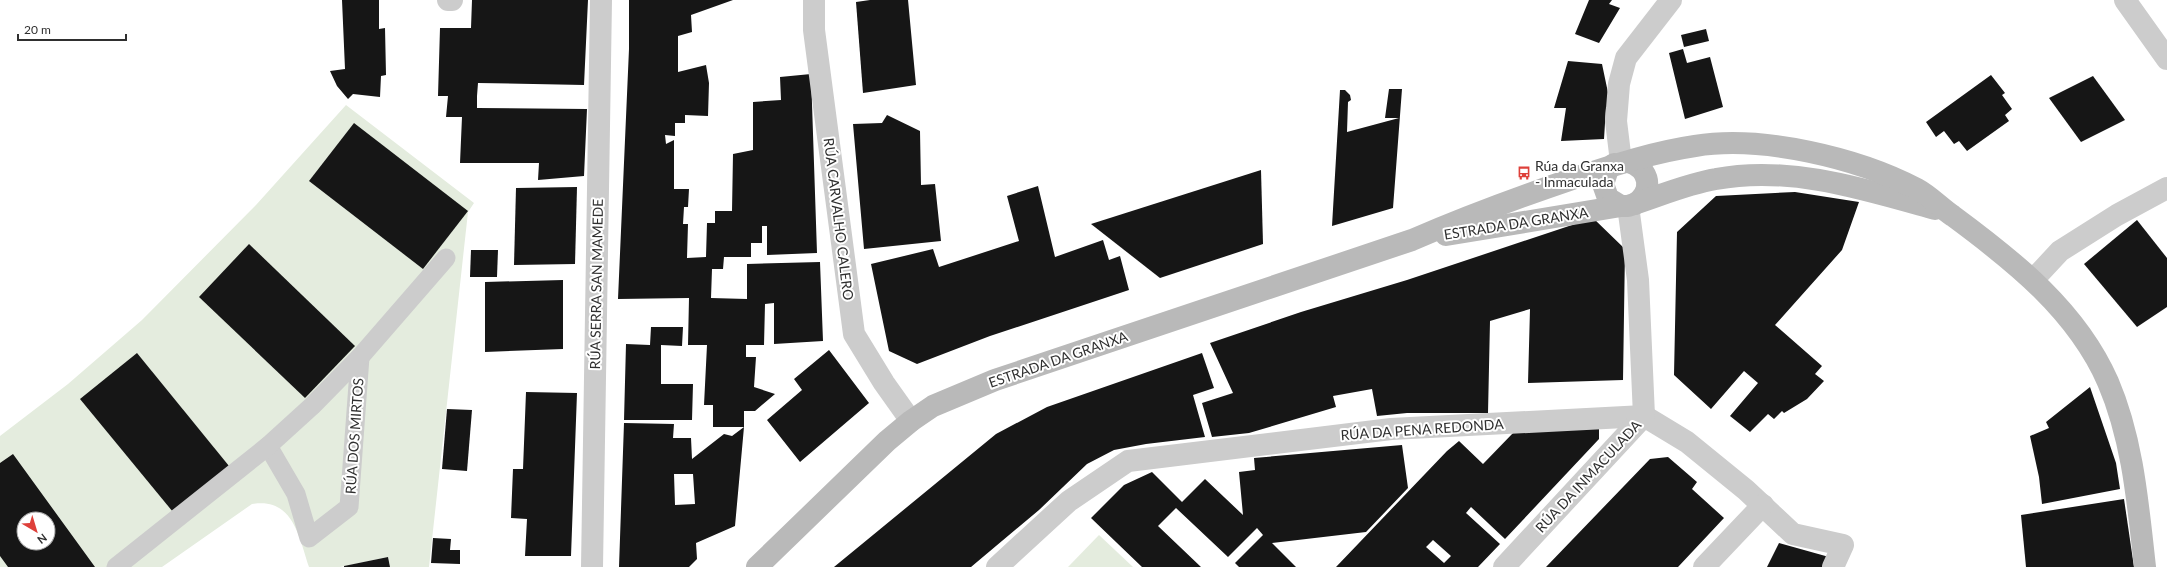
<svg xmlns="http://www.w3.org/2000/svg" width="2167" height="567" font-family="Lato,sans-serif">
<rect width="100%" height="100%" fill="#fff"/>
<g fill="#e4ecde" fill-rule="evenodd">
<path d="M 346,105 L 474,203 L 468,212 L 429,567 L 390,567 L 388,557 L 340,567 L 309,567 C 299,537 293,497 252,504 L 162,567 L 0,567 L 0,436 L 68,384 L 142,320 L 256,205 ZM 24,519 L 48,519 L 48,543 L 24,543 Z"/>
<polygon points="1099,535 1133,567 1068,567"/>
</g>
<g fill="#161616" fill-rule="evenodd">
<polygon points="342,0 379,0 379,29 385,28 386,75 381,76 380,97 353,94 348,99 337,86 330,71 345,69"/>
<polygon points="472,0 588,0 584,85 478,83 477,96 477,108 587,109 584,176 538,180 539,163 460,163 462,117 446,117 448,96 438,96 440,28 471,28"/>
<polygon points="629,0 733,0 691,15 692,32 678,36 678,72 706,65 709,83 708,116 685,115 685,123 675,123 675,136 665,135 666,144 674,140 674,189 689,189 688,207 684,207 683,224 688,224 687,258 706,257 707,223 715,223 715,211 732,211 733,154 753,150 753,102 781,100 780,77 811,74 817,253 767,255 767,226 762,226 762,243 751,243 751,257 724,257 723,269 712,269 711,298 747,299 747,264 820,262 823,341 774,344 774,303 765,304 764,345 746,345 746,357 756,357 754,387 775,394 755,411 744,411 744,427 713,427 713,405 704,405 707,345 688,345 689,298 618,299 629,49"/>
<polygon points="870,0 908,0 916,85 863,93 856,2"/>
<polygon points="1589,0 1612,0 1609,4 1620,8 1599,43 1575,34"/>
<polygon points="1706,29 1709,41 1684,47 1681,35"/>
<polygon points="1683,49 1687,63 1710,57 1723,107 1685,119 1669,53"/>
<polygon points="1568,61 1602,64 1611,107 1606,107 1604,139 1561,141 1566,108 1554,108"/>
<polygon points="1991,75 2005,93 2002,95 2012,109 2005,115 2009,121 1967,151 1959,141 1954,144 1944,131 1936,137 1926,122"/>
<polygon points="2093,76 2125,120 2081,142 2049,98"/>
<polygon points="1389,89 1402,89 1393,208 1332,226 1340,90 1345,90 1350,95 1351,100 1348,102 1347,132 1399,118 1385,118"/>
<polygon points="887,115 920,131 921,185 935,184 941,241 864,249 853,124 882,123"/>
<polygon points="354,123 468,211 423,269 309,181"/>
<polygon points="1261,170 1263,244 1160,278 1091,224"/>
<polygon points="1038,186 1055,257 1103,240 1109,260 1120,256 1129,290 990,336 917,364 889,351 871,264 933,249 939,267 1019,241 1007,196"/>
<polygon points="577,187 575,264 514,265 516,188"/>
<polygon points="1795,192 1859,202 1842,250 1775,325 1822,366 1815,374 1824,381 1807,399 1784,413 1782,411 1774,419 1768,414 1750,432 1730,416 1758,383 1744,371 1711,409 1674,375 1677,232 1716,196"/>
<polygon points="1593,218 1625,249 1623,380 1528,383 1530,309 1490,321 1488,413 1407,413 1377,416 1372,389 1333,396 1336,407 1249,433 1212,437 1202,403 1233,393 1210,343 1301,312 1407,280"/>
<polygon points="2137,220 2167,258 2167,307 2137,327 2084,264"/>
<polygon points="249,244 355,346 305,398 199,297"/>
<polygon points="471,250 498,250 497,277 470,277"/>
<polygon points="563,280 563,349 485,352 485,282"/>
<polygon points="651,327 683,327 682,346 661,345 661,384 693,384 692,420 624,420 626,344 650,345"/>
<polygon points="829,350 869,403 800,462 767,420 802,390 794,379"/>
<polygon points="137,353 229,466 173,512 80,399"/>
<polygon points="1202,353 1214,388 1193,395 1205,437 1146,444 1114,450 1087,464 1039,510 971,567 834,567 996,434 1047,407"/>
<polygon points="2090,387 2116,463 2120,489 2042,504 2039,477 2030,436 2049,428 2046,422"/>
<polygon points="526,392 577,393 571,556 525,556 527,519 511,518 513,469 523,469"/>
<polygon points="447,409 472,410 467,471 442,469"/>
<path d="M 624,423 L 674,424 L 673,438 L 691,438 L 692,459 L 724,434 L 732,436 L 744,427 L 735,526 L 696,543 L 697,559 L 689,567 L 619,567 ZM 674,474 L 693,474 L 695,504 L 675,505 Z"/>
<path d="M 1599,426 L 1599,439 L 1505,539 L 1471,507 L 1466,513 L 1500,544 L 1478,567 L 1336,567 L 1447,451 L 1459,441 L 1483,464 L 1514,432 ZM 1433,540 L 1451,556 L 1444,563 L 1426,547 Z"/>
<polygon points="1402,445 1408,488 1366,532 1272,543 1296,567 1239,567 1235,563 1263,535 1257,528 1228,557 1176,508 1158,526 1201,567 1142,567 1091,518 1124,485 1152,472 1182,502 1205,479 1243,515 1239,472 1255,470 1254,458"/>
<path d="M 13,454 L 95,567 L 8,567 L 0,556 L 0,463 ZM 24,519 L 48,519 L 48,543 L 24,543 Z"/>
<polygon points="1668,457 1697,482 1692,489 1724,518 1678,567 1546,567 1650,459"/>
<polygon points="2124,499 2134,567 2026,567 2021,515"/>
<polygon points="433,538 451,539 450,550 460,550 460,564 431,563"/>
<polygon points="1779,543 1829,557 1825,567 1767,567"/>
<polygon points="388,557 390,567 344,567 344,566"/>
</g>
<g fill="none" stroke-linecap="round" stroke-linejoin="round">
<g stroke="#ccc" stroke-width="19">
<polyline points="268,446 296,494 309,538 349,507 360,357"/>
<polyline points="116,567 268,446 312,406 360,357 446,258"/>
</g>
<g stroke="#ccc" stroke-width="22">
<polyline points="448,0 452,0"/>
<polyline points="814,0 814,30 854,334 884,383 911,421"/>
<polyline points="2125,0 2167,59"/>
<polyline points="1621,162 1616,121 1619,84 1626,58 1671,0"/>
<polyline points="2033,280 2060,251 2117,215 2167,188"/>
<polyline points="592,567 601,0"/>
<polyline points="997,567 1069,501 1128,461 1391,429 1644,416 1687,442 1746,490 1793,534 1843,545 1833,567"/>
<polyline points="1504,567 1644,416 1638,280 1628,206"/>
<polyline points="1704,567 1763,505"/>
</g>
<g stroke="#b9b9b9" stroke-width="22">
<path d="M 1629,162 C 1650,169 1654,191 1635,204"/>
<polyline points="1614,164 1608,169 1603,184 1608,198 1621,206"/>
<path d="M 1446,235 L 1621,206 L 1628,206 C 1657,197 1686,184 1716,179 C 1789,165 1864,189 1935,209"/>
<path d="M 757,567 L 887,441 L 911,421 L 933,406 L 995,380 L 1412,240 C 1465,217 1519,197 1575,178 C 1614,165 1654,152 1695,146 C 1762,135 1858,158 1917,189 C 1930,196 1941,208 1953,216 C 2014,261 2077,311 2108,382 C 2133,440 2138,505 2145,567"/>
</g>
</g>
<defs>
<g id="bus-bare" transform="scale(1.08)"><path d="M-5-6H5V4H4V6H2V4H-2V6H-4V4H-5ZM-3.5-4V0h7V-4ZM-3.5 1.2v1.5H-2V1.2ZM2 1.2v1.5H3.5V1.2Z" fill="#de403a" stroke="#fff" stroke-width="2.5" paint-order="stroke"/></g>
</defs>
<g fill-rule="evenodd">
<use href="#bus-bare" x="1524" y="173"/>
</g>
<g text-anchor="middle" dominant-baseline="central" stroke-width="4" stroke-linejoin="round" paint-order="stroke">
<g font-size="14" fill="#2f2f2f" stroke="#fff" text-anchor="start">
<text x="1535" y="165">Rúa da Granxa<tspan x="1535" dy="16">- Inmaculada</tspan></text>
</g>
<g font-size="14" fill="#2f2f2f" stroke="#fff">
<text transform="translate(839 219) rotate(83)">RÚA CARVALHO CALERO</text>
<text transform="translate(1516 223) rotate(-9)">ESTRADA DA GRANXA</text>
<text transform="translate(596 284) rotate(-89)">RÚA SERRA SAN MAMEDE</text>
<text transform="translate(1058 359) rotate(-19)">ESTRADA DA GRANXA</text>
<text transform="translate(1422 429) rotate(-4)">RÚA DA PENA REDONDA</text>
<text transform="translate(354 436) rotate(-86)">RÚA DOS MIRTOS</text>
<text transform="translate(1588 476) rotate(-47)">RÚA DA INMACULADA</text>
</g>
</g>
<g transform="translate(36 531) rotate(142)"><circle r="19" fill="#ffffff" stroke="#acacac"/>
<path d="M0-3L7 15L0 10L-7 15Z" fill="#de403a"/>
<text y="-6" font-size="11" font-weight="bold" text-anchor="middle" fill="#2f2f2f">N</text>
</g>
<path d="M18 34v6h108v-6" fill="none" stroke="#2f2f2f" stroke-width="2"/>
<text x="24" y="34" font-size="12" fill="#2f2f2f" stroke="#ffffff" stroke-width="3" paint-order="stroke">20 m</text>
</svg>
